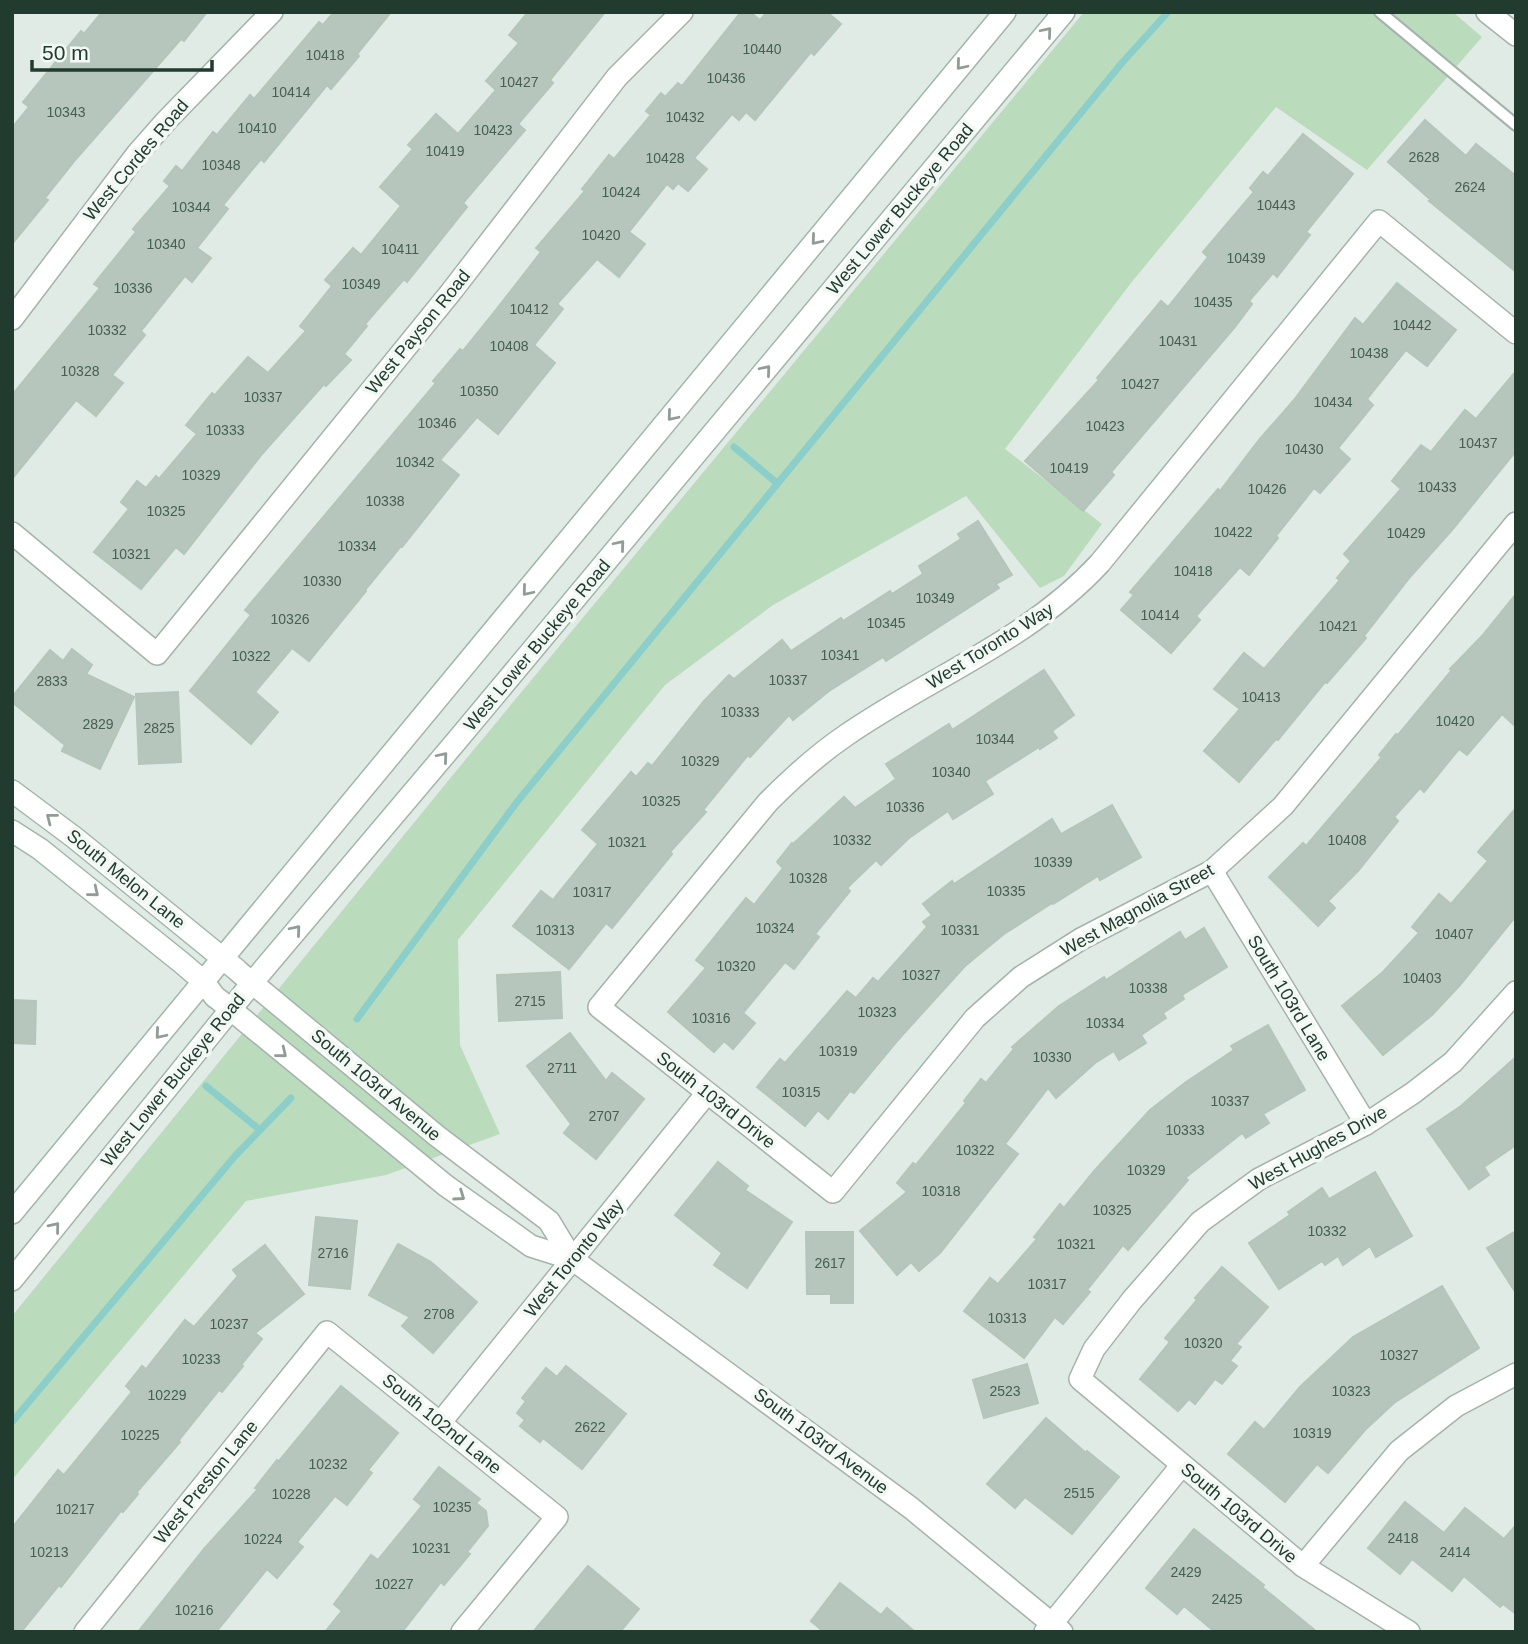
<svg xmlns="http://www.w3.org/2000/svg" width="1528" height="1644" font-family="Arial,sans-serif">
<rect width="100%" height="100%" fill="#e1ebe5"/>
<polygon fill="#bbdcbc" points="1084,12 1453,12 1482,37 1367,170 1276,107 1131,283 1005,449 1102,524 1064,576 1040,588 966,496 773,605 665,685 458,940 460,1045 500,1134 386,1175 246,1201 12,1480 12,1316 452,776"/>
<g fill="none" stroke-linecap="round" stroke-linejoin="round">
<g stroke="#8bceca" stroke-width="7">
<polyline points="734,447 777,483"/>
<polyline points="357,1019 517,802 1121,64 1168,12"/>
<polyline points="206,1086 260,1130"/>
<polyline points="12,1422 235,1156 291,1098"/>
</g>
</g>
<g fill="#b7c6bd" stroke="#b4c5ba" stroke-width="2">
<polygon points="102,12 207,12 184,41 181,39 76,159 45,198 48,200 12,244 12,128 29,107 23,102 81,31 84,34"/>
<polygon points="334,12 391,12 357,54 359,56 331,89 327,85 264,162 261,159 223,205 228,209 197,248 211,258 192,282 185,276 141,331 145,335 112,375 123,383 96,416 76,400 12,479 12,395 100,288 94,284 136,232 133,229 170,186 164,181 176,166 182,171 213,132 217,135 250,95 254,99 319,22 323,25"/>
<polygon points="528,12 605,12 550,80 553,83 518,124 525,130 463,203 467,207 407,282 404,279 365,324 367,326 344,354 351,360 326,386 324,384 262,454 184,554 176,547 141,589 94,552 129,509 121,502 137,481 146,488 156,476 159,479 197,434 186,425 212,393 215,395 248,357 268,373 306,331 300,326 332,286 325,280 353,248 361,255 401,206 380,187 413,149 408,145 436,114 458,134 496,90 486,81 519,43 509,35"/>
<polygon points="741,12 750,12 760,20 767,12 827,12 841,24 814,55 811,52 755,120 746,112 739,120 732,114 694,158 707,169 688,191 678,183 673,189 667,184 629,232 645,244 619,277 597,259 557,304 563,309 534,345 555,363 498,434 477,417 440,460 459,475 402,547 401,546 365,590 366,591 309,661 292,648 255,692 278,712 251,744 190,691 251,615 245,610 436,383 433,381 460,349 463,351 496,310 541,252 536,248 585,191 582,189 609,155 614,159 651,115 646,111 661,93 665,97 678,83 682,86"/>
<polygon points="1425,120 1466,156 1476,144 1516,176 1516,272 1429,201 1431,200 1388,162"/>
<polygon points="1303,134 1353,174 1306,232 1310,235 1277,277 1273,273 1249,301 1252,304 1235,327 1111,472 1114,475 1083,511 1025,461 1099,380 1097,378 1161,301 1168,307 1208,257 1203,252 1254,192 1250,188 1263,172 1268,176"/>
<polygon points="1397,283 1456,330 1427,366 1406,350 1367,399 1373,405 1338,448 1350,459 1320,493 1314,488 1276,536 1278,538 1249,575 1240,567 1196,616 1200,620 1171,653 1121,610 1134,595 1130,592 1218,489 1220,491 1259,440 1294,400 1355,318 1363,325"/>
<polygon points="1516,371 1516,451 1452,530 1410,577 1364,636 1366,638 1327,683 1325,682 1278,740 1276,739 1239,782 1204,751 1240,709 1214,689 1244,653 1264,669 1340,580 1337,578 1351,561 1344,554 1401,489 1392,481 1421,445 1431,452 1465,410 1476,419"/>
<polygon points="978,521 1012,575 996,584 999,588 886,661 883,657 829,691 793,720 789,715 750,757 748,755 703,810 706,812 670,852 672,854 612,928 606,923 569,969 513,926 541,891 553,900 598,844 582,830 631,772 636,777 648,763 652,766 704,701 729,675 734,679 782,640 791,651 841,618 843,621 890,591 892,594 923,574 919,566 961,539 958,534"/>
<polygon points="1516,594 1516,727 1502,714 1467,755 1459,749 1424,792 1420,788 1394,817 1398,821 1358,871 1328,901 1335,908 1318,926 1269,877 1303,843 1306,846 1382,757 1379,755 1396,734 1398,735 1452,670 1450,669 1483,635"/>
<polygon points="72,649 92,665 86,674 134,697 100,769 62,751 65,745 12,702 12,697 50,650 63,661"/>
<polygon points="1044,670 1074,715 1052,731 1057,738 1040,749 1039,747 985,781 993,794 953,819 948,811 909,838 881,865 876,860 847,888 850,891 815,934 819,937 794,969 785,962 743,1013 755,1023 733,1049 724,1041 714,1052 668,1012 706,968 696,960 746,898 754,905 783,868 777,862 792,843 793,844 844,797 855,808 896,779 886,764 949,724 952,730"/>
<polygon points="178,692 181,762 139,764 136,694"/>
<polygon points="1112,805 1141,857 1100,880 1098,876 1053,904 1052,903 1004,934 965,966 897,1041 854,1093 850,1091 828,1119 818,1110 805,1126 757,1087 780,1059 785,1063 847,991 856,998 873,978 878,982 927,927 923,922 932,915 923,904 952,881 954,884 1052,819 1061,834"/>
<polygon points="1516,808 1516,916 1460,985 1432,1015 1383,1055 1342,1006 1383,972 1419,933 1412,927 1439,894 1451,904 1488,861 1478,852"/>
<polygon points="1204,928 1227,967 1182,995 1184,999 1163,1013 1166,1018 1141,1035 1146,1043 1119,1060 1114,1051 1095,1063 1056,1098 1048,1088 1005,1144 1018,1154 940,1253 919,1271 911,1262 897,1275 860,1231 907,1192 897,1183 913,1163 916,1165 966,1103 964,1101 981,1079 986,1083 1014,1049 1012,1047 1059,1006 1104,977 1106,980 1180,932 1185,940"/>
<polygon points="560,972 562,1018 499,1021 497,975"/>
<polygon points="12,1000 36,1001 35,1044 12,1043"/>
<polygon points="1268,1025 1305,1090 1263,1114 1269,1123 1246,1138 1242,1133 1185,1178 1188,1180 1128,1250 1123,1245 1087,1290 1090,1292 1063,1324 1055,1317 1024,1358 964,1311 990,1278 998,1284 1037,1239 1034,1237 1060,1204 1064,1208 1095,1170 1150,1110 1186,1082 1234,1050 1231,1046"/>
<polygon points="570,1033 606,1081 612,1073 644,1099 596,1159 564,1133 571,1124 527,1066"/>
<polygon points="1516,1057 1516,1145 1484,1167 1489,1175 1469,1189 1427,1129 1461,1106"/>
<polygon points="718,1162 748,1186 745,1190 792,1222 747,1288 714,1265 722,1253 675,1215"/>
<polygon points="1375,1172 1412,1236 1376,1257 1370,1246 1343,1265 1338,1256 1325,1265 1322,1261 1279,1289 1249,1243 1290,1215 1288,1212 1322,1188 1329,1199"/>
<polygon points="316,1217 357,1221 350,1289 309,1285"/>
<polygon points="1516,1231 1516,1293 1487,1248"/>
<polygon points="806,1232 853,1232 853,1303 831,1303 831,1294 807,1294"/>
<polygon points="398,1244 431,1262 477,1302 433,1353 402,1326 410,1317 369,1295"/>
<polygon points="265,1245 304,1294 255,1333 262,1339 241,1365 243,1366 222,1392 219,1390 178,1441 180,1442 136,1493 138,1494 123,1512 121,1511 61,1587 59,1585 21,1632 12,1632 12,1528 58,1470 64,1475 132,1392 126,1386 142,1366 146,1369 185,1320 194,1327 238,1276 233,1270"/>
<polygon points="1222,1267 1268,1307 1236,1344 1241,1347 1230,1361 1237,1366 1222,1384 1215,1379 1195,1404 1189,1399 1178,1411 1140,1379 1170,1342 1165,1338 1197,1300 1195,1298"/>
<polygon points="1442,1286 1479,1348 1394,1403 1365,1430 1328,1473 1317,1464 1285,1502 1228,1454 1255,1422 1264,1430 1300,1387 1353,1337"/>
<polygon points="1027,1364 1038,1403 984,1418 973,1380"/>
<polygon points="566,1366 626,1414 582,1469 543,1438 540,1442 520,1426 525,1420 517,1413 526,1401 522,1398 546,1368 557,1377"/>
<polygon points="341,1386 398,1433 368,1470 372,1473 347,1505 335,1496 297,1542 303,1547 277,1578 267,1569 216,1632 138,1632 204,1549 258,1489 255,1488 277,1460 279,1461"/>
<polygon points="1046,1418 1086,1453 1087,1451 1119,1477 1072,1534 1025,1497 1015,1508 987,1484"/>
<polygon points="439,1467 480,1499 476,1503 486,1511 488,1526 467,1552 470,1554 444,1585 441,1582 402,1632 325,1632 342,1611 334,1604 371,1555 378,1560 422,1506 414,1499"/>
<polygon points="1405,1502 1444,1533 1465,1508 1504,1539 1516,1525 1516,1614 1503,1604 1500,1607 1464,1576 1452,1591 1412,1559 1400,1574 1368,1548"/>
<polygon points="1194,1529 1264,1585 1262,1587 1317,1632 1215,1632 1184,1606 1177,1614 1146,1588"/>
<polygon points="588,1566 639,1609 620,1632 533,1632"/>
<polygon points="840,1583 881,1615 887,1608 915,1632 824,1632 811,1621"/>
</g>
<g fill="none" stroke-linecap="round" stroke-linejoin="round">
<g stroke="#a4b3ab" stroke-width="14">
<polyline id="lane" points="1380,12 1516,125"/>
</g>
<g stroke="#a4b3ab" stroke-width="24">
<g id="street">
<polyline points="1487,12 1516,35"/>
<polyline points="12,319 137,154 167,120 272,12"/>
<path d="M 1516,333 L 1379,221 L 1100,563 C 1028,641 930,677 845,736 C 817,755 792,778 768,802 L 599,1007 L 833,1192 L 975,1018 L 1021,977 L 1081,939 L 1212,871 L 1283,806 L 1516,523"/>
<polyline points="12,533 157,654 451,292 617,77 682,12"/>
<polyline points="1212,871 1366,1124"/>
<polyline points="239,972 437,1136 549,1221 572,1259"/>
<polyline points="218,999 445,1185 531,1246 572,1259 911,1508 1062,1632"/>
<polyline points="440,1423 707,1093"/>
<polyline points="1303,1566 1399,1451 1456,1406 1516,1374"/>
<polyline points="85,1632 327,1332 557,1517 462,1632"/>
<polyline points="1045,1632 1182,1465"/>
<polyline points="1409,1632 1303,1566 1080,1379 1094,1349 1132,1300 1200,1222 1259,1179 1366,1124 1413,1093 1453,1062 1516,992"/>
</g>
</g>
<g stroke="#a0b7aa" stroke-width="24">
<g id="secondary">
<polyline points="12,791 75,838 237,970"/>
<polyline points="12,831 40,849 182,963 203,981 215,997"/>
<polyline points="12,1213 1005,12"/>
<polyline points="12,1280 252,983 459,738 1064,12"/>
</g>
</g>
<use href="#lane" stroke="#fff" stroke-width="10"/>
<use href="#street" stroke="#fff" stroke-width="21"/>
<use href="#secondary" stroke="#fff" stroke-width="21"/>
</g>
<defs><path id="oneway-chevron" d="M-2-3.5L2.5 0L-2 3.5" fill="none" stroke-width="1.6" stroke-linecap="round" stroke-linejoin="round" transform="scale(1.75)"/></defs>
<g stroke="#909d97">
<use href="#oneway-chevron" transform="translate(1047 32) rotate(-50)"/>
<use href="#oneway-chevron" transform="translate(961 65) rotate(130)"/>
<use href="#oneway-chevron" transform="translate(816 240) rotate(130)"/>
<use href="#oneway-chevron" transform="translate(766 370) rotate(-50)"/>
<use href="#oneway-chevron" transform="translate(672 416) rotate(130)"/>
<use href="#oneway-chevron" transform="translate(620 545) rotate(-50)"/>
<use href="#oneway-chevron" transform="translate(527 591) rotate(130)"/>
<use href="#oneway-chevron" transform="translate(443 757) rotate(-50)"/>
<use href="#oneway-chevron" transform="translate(51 818) rotate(-142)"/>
<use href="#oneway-chevron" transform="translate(94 892) rotate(39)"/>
<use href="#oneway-chevron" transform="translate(296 930) rotate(-50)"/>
<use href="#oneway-chevron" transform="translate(160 1034) rotate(130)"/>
<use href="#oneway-chevron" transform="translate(282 1053) rotate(39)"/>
<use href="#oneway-chevron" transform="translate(460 1196) rotate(35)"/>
<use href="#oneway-chevron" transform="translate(55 1227) rotate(-51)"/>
</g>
<g text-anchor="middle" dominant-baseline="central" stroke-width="7" stroke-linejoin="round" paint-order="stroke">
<g font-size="14" fill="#475e52">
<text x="762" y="49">10440</text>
<text x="325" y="55">10418</text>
<text x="726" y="78">10436</text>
<text x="519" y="82">10427</text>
<text x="291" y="92">10414</text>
<text x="66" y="112">10343</text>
<text x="685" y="117">10432</text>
<text x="257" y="128">10410</text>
<text x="493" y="130">10423</text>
<text x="445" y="151">10419</text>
<text x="1424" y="157">2628</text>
<text x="665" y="158">10428</text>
<text x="221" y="165">10348</text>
<text x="1470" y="187">2624</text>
<text x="621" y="192">10424</text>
<text x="1276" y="205">10443</text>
<text x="191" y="207">10344</text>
<text x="601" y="235">10420</text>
<text x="166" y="244">10340</text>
<text x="400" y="249">10411</text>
<text x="1246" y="258">10439</text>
<text x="361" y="284">10349</text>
<text x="133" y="288">10336</text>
<text x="1213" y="302">10435</text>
<text x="529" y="309">10412</text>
<text x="1412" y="325">10442</text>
<text x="107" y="330">10332</text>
<text x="1178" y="341">10431</text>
<text x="509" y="346">10408</text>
<text x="1369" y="353">10438</text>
<text x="80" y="371">10328</text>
<text x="1140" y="384">10427</text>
<text x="479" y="391">10350</text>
<text x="263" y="397">10337</text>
<text x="1333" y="402">10434</text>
<text x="437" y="423">10346</text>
<text x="1105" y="426">10423</text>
<text x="225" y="430">10333</text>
<text x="1478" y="443">10437</text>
<text x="1304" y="449">10430</text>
<text x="415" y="462">10342</text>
<text x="1069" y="468">10419</text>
<text x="201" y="475">10329</text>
<text x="1437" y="487">10433</text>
<text x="1267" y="489">10426</text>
<text x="385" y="501">10338</text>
<text x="166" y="511">10325</text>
<text x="1233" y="532">10422</text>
<text x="1406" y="533">10429</text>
<text x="357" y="546">10334</text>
<text x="131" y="554">10321</text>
<text x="1193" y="571">10418</text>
<text x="322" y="581">10330</text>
<text x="935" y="598">10349</text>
<text x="1160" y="615">10414</text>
<text x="290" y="619">10326</text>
<text x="886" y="623">10345</text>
<text x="1338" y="626">10421</text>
<text x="840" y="655">10341</text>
<text x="251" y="656">10322</text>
<text x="788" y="680">10337</text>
<text x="52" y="681">2833</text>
<text x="1261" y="697">10413</text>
<text x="740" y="712">10333</text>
<text x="1455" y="721">10420</text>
<text x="98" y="724">2829</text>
<text x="159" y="728">2825</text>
<text x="995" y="739">10344</text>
<text x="700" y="761">10329</text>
<text x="951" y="772">10340</text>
<text x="661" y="801">10325</text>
<text x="905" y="807">10336</text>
<text x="852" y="840">10332</text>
<text x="1347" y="840">10408</text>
<text x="627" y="842">10321</text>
<text x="1053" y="862">10339</text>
<text x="808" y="878">10328</text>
<text x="1006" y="891">10335</text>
<text x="592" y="892">10317</text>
<text x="775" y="928">10324</text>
<text x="555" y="930">10313</text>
<text x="960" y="930">10331</text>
<text x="1454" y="934">10407</text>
<text x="736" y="966">10320</text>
<text x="921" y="975">10327</text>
<text x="1422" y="978">10403</text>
<text x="1148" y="988">10338</text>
<text x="530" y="1001">2715</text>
<text x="877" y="1012">10323</text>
<text x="711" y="1018">10316</text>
<text x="1105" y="1023">10334</text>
<text x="838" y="1051">10319</text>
<text x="1052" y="1057">10330</text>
<text x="562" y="1068">2711</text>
<text x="801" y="1092">10315</text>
<text x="1230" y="1101">10337</text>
<text x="604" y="1116">2707</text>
<text x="1185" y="1130">10333</text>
<text x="975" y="1150">10322</text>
<text x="1146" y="1170">10329</text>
<text x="941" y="1191">10318</text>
<text x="1112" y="1210">10325</text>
<text x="1327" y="1231">10332</text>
<text x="1076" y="1244">10321</text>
<text x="333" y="1253">2716</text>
<text x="830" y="1263">2617</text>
<text x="1047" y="1284">10317</text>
<text x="439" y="1314">2708</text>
<text x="1007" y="1318">10313</text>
<text x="229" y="1324">10237</text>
<text x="1203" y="1343">10320</text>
<text x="1399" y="1355">10327</text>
<text x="201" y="1359">10233</text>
<text x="1005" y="1391">2523</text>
<text x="1351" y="1391">10323</text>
<text x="167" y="1395">10229</text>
<text x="590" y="1427">2622</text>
<text x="1312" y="1433">10319</text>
<text x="140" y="1435">10225</text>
<text x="328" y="1464">10232</text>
<text x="1079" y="1493">2515</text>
<text x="291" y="1494">10228</text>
<text x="452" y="1507">10235</text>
<text x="75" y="1509">10217</text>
<text x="1403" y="1538">2418</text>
<text x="263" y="1539">10224</text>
<text x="431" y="1548">10231</text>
<text x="49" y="1552">10213</text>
<text x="1455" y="1552">2414</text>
<text x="1186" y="1572">2429</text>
<text x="394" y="1584">10227</text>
<text x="1227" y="1599">2425</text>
<text x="194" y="1610">10216</text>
</g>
<g font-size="18" fill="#223b2f" stroke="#f2f8f3">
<text transform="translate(136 160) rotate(-50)">West Cordes Road</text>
<text transform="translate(900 209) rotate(-50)">West Lower Buckeye Road</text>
<text transform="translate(418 332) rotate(-51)">West Payson Road</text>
<text transform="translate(537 645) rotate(-50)">West Lower Buckeye Road</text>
<text transform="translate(990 646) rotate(-32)">West Toronto Way</text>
<text transform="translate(126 879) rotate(39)">South Melon Lane</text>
<text transform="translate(1137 910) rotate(-29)">West Magnolia Street</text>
<text transform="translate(1289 998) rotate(59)">South 103rd Lane</text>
<text transform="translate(173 1080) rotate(-51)">West Lower Buckeye Road</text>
<text transform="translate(376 1085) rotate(40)">South 103rd Avenue</text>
<text transform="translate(716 1100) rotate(38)">South 103rd Drive</text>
<text transform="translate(1318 1148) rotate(-29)">West Hughes Drive</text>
<text transform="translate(574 1258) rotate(-51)">West Toronto Way</text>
<text transform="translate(442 1424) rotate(39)">South 102nd Lane</text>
<text transform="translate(821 1441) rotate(37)">South 103rd Avenue</text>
<text transform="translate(206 1482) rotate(-51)">West Preston Lane</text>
<text transform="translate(1239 1513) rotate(40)">South 103rd Drive</text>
</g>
</g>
<rect width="1528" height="1644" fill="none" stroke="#223b2f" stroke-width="28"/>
<path d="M32 60v10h180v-10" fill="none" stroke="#223b2f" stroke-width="3.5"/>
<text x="42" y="60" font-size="21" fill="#223b2f" stroke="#f2f8f3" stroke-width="5" paint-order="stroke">50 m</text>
</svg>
